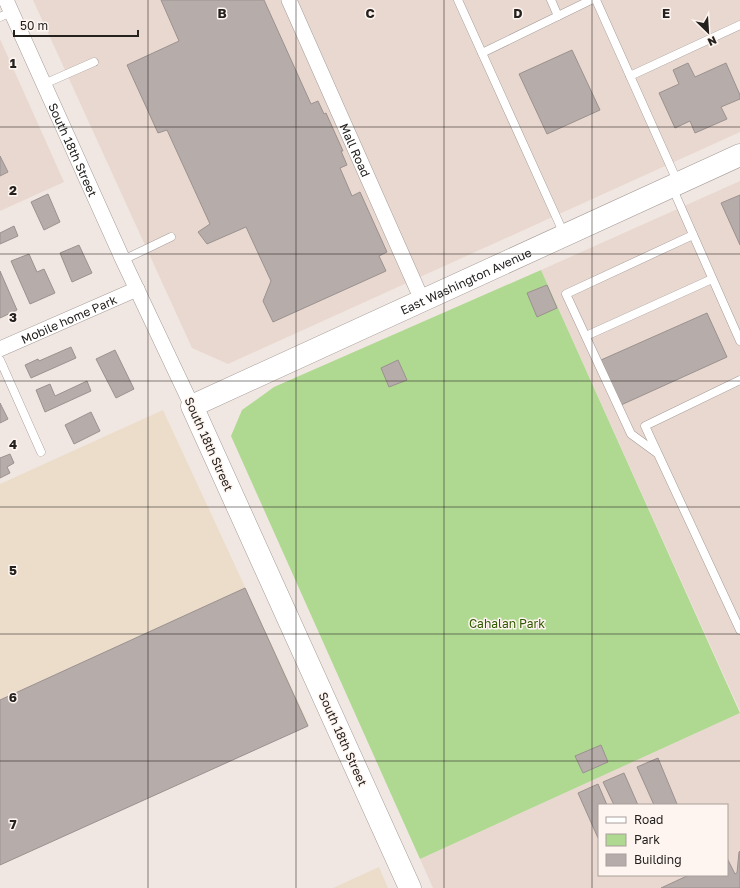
<svg xmlns="http://www.w3.org/2000/svg" width="740" height="888" font-family="'Golos Text',sans-serif">
<rect width="100%" height="100%" fill="#f1e7e2"/>
<g fill="#e9d8cf" fill-rule="evenodd">
<polygon points="33,0 740,0 740,132 228,364 192,348"/>
<polygon points="0,39 64,182 0,211"/>
<polygon points="740,181 740,711 541,270"/>
<path d="M 740,713 L 740,888 L 433,888 L 420,859 ZM 599,805 L 727,805 L 727,875 L 599,875 Z"/>
</g>
<g fill="#ebddca">
<polygon points="163,410 309,725 0,865 0,484"/>
<polygon points="379,867 388,888 333,888"/>
</g>
<polygon fill="#afd891" points="541,270 740,713 420,859 231,436 242,410 274,387"/>
<g fill="#b6acaa" stroke="#9b918f">
<polygon points="161,0 264,0 311,104 318,101 324,114 326,113 343,151 341,151 347,165 340,168 352,196 360,192 387,252 379,256 386,271 273,322 263,301 271,281 246,227 207,244 198,232 210,224 167,130 158,133 127,65 179,41"/>
<polygon points="572,50 600,110 547,134 519,74"/>
<polygon points="688,63 695,77 726,63 740,95 740,99 721,107 727,119 695,133 690,121 675,128 659,93 679,84 673,70"/>
<polygon points="0,156 8,172 0,176"/>
<polygon points="48,194 60,222 44,230 31,202"/>
<polygon points="740,195 740,245 721,203"/>
<polygon points="14,226 18,236 0,244 0,233"/>
<polygon points="79,245 92,273 72,282 60,253"/>
<polygon points="29,254 37,272 44,269 55,293 30,304 11,261"/>
<polygon points="0,271 17,310 0,318"/>
<polygon points="547,285 557,308 537,317 527,293"/>
<polygon points="707,313 727,357 621,405 601,360"/>
<polygon points="71,347 76,358 31,378 25,365 38,359 39,361"/>
<polygon points="115,350 134,389 116,398 96,359"/>
<polygon points="398,360 407,380 389,387 381,368"/>
<polygon points="87,381 91,391 45,412 36,390 50,384 55,396"/>
<polygon points="0,403 8,419 0,423"/>
<polygon points="91,412 100,431 74,444 65,425"/>
<polygon points="10,454 14,463 7,467 10,473 0,478 0,458"/>
<polygon points="245,588 308,726 0,865 0,700"/>
<polygon points="601,745 608,762 583,773 575,756"/>
<polygon points="658,758 677,804 674,805 654,805 637,767"/>
<polygon points="624,773 638,805 614,805 603,782"/>
<polygon points="598,784 607,805 599,805 599,837 598,838 578,793"/>
<polygon points="740,851 740,888 661,888 689,875 727,875 727,858 735,874 737,873 739,852"/>
</g>
<g fill="none" stroke-linecap="round" stroke-linejoin="round">
<g stroke="#a59c98" stroke-width="9">
<g id="lane">
<polyline points="458,0 564,234"/>
<polyline points="551,0 558,16"/>
<polyline points="596,0 678,183"/>
<polyline points="0,17 11,12"/>
<polyline points="482,53 591,0"/>
<polyline points="630,76 740,25"/>
<polyline points="44,84 94,62"/>
<polyline points="672,187 740,341"/>
<polyline points="123,260 171,237"/>
<polyline points="586,336 712,279"/>
<polyline points="0,360 41,452"/>
<polyline points="740,380 645,426 740,630"/>
<polyline points="657,453 631,434 566,294 693,235"/>
</g>
</g>
<g stroke="#a59c98" stroke-width="16">
<g id="street">
<path id="s1" d="M 6,0 L 123,260 L 192,406"/>
<path id="s2" d="M 289,0 L 422,300"/>
<path id="s3" d="M 0,349 L 137,289"/>
</g>
</g>
<g stroke="#a59c98" stroke-width="23">
<g id="secondary">
<path id="s4" d="M 410,888 L 192,406 L 740,155"/>
</g>
</g>
<use href="#lane" stroke="#fff" stroke-width="8"/>
<use href="#street" stroke="#fff" stroke-width="15"/>
<use href="#secondary" stroke="#fff" stroke-width="22"/>
</g>
<path fill="none" stroke="#24211f" stroke-width="1" stroke-opacity="0.55" d="M 148,0 L 148,888M 296,0 L 296,888M 444,0 L 444,888M 592,0 L 592,888M 0,127 L 740,127M 0,254 L 740,254M 0,381 L 740,381M 0,507 L 740,507M 0,634 L 740,634M 0,761 L 740,761"/>
<g text-anchor="middle" dominant-baseline="central" stroke-width="3" stroke-linejoin="round" paint-order="stroke">
<g font-size="12" fill="#24211f" stroke="#fef5f0">
<text stroke="none"><textPath href="#s1" startOffset="164">South 18th Street</textPath></text>
<text stroke="none"><textPath href="#s2" startOffset="164">Mall Road</textPath></text>
<text stroke="none"><textPath href="#s4" startOffset="830">East Washington Avenue</textPath></text>
<text stroke="none"><textPath href="#s3" startOffset="75">Mobile home Park</textPath></text>
<text transform="translate(209 444) rotate(66)">South 18th Street</text>
<text transform="translate(343 739) rotate(66)">South 18th Street</text>
</g>
<g font-size="12" fill="#325801" stroke="#fef5f0">
<text x="507" y="623">Cahalan Park</text>
</g>
</g>
<g font-size="13" text-anchor="middle" font-weight="bold" fill="#24211f" stroke="#fef5f0" stroke-width="3" stroke-linejoin="round" paint-order="stroke">
<text x="222" y="18">B</text>
<text x="370" y="18">C</text>
<text x="518" y="18">D</text>
<text x="666" y="18">E</text>
<text x="13" y="68">1</text>
<text x="13" y="195">2</text>
<text x="13" y="322">3</text>
<text x="13" y="449">4</text>
<text x="13" y="575">5</text>
<text x="13" y="702">6</text>
<text x="13" y="829">7</text>
</g>
<rect x="598" y="804" width="130" height="72" fill="#fef5f0" stroke="#a7a09c"/>
<rect x="606" y="817" width="20" height="6" fill="#ffffff" stroke="#a7a09c"/>
<text x="634" y="824" font-size="12" fill="#24211f">Road</text>
<rect x="606" y="834" width="20" height="12" fill="#afd891" stroke="#a7a09c"/>
<text x="634" y="844" font-size="12" fill="#24211f">Park</text>
<rect x="606" y="854" width="20" height="12" fill="#b6acaa" stroke="#a7a09c"/>
<text x="634" y="864" font-size="12" fill="#24211f">Building</text>
<g transform="translate(708 32) rotate(155)" stroke="#fef5f0" stroke-width="3" paint-order="stroke">
<path d="M0-3L7 15L0 10L-7 15Z" fill="#24211f"/>
<text y="-6" font-size="11" font-weight="bold" text-anchor="middle" fill="#24211f">N</text>
</g>
<path d="M14 30v6h124v-6" fill="none" stroke="#24211f" stroke-width="2"/>
<text x="20" y="30" font-size="12" fill="#24211f" stroke="#fef5f0" stroke-width="3" paint-order="stroke">50 m</text>
</svg>
